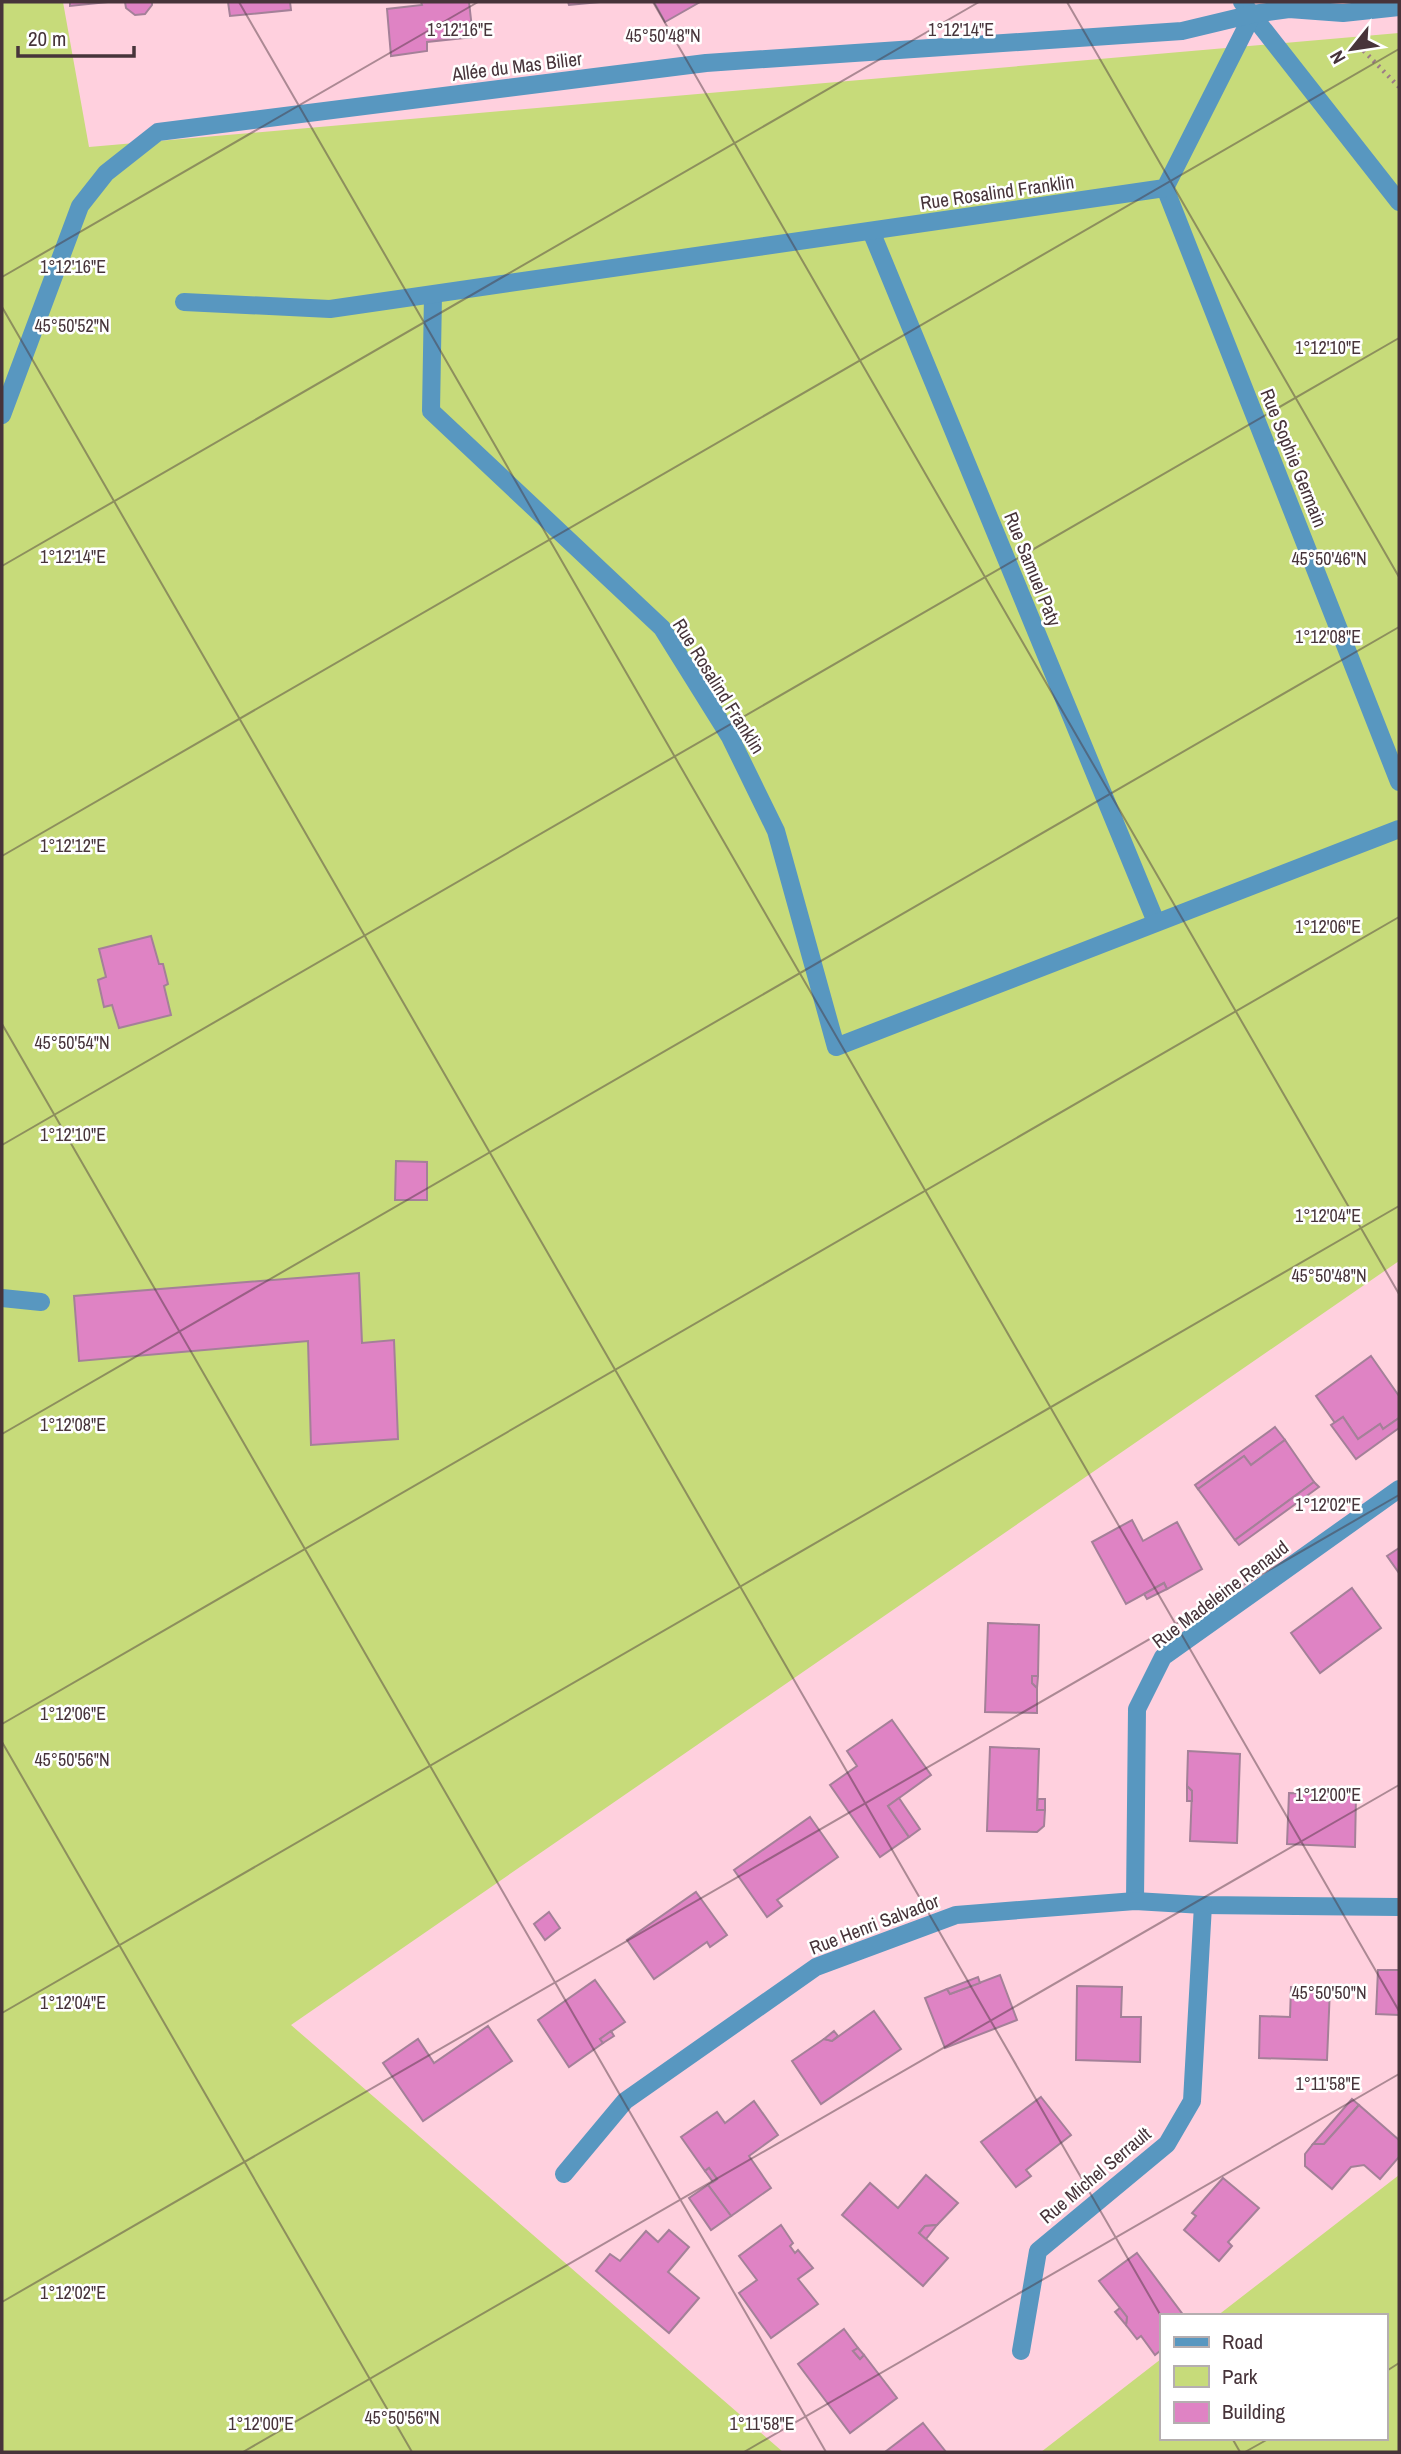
<svg xmlns="http://www.w3.org/2000/svg" width="1401" height="2454" font-family="'Archivo Narrow',sans-serif">
<style>
.green{fill:#c7db7a}
.building{fill:#df83c4;stroke:#a48098;stroke-width:2}
.lines{fill:none;stroke-linecap:round;stroke-linejoin:round}
.path{stroke:#9c7c86;stroke-width:4.5;stroke-dasharray:2 5;stroke-linecap:butt}
.minor{stroke:#5897c0;stroke-width:18}
.ticks{fill:none;stroke:#47343a;stroke-width:2;stroke-opacity:0.45}
.labels{text-anchor:middle;dominant-baseline:central;stroke-width:5;stroke-linejoin:round;paint-order:stroke}
.street-label{font-size:19px;fill:#47343a;stroke:#fff}
.ticks-label{font-size:18px;text-anchor:middle;fill:#47343a;stroke:#fff;stroke-width:5;stroke-linejoin:round;paint-order:stroke}
</style>
<rect width="100%" height="100%" fill="#ffd0de"/>
<g class="green">
<polygon points="2,2 63,2 89,147 1399,33 1399,1261 291,2025 783,2452 2,2452"/>
<polygon points="1399,2175 1399,2452 1041,2452 1161,2359 1161,2438 1385,2438 1385,2316 1217,2316"/>
</g>
<g class="building">
<polygon points="70,2 108,2 70,6"/>
<polygon points="125,2 152,2 152,5 145,14 135,15 126,8"/>
<polygon points="228,2 290,2 291,10 230,16"/>
<polygon points="421,2 469,2 473,37 427,42 427,51 391,56 387,9 422,5"/>
<polygon points="568,2 600,2 569,5"/>
<polygon points="654,2 700,2 665,22"/>
<polygon points="151,936 159,964 163,964 168,984 164,986 171,1015 119,1028 112,1005 104,1007 98,980 106,977 99,949"/>
<polygon points="396,1161 427,1162 427,1200 395,1200"/>
<polygon points="359,1273 362,1343 394,1340 398,1439 311,1445 308,1341 79,1361 74,1296"/>
<polygon points="1371,1356 1399,1396 1399,1418 1383,1429 1380,1424 1358,1439 1343,1417 1335,1423 1316,1396"/>
<polygon points="1343,1417 1358,1439 1380,1424 1383,1429 1399,1418 1399,1428 1356,1459 1331,1425"/>
<polygon points="1275,1427 1285,1440 1251,1465 1244,1456 1198,1489 1195,1485"/>
<polygon points="1285,1440 1314,1482 1235,1540 1198,1489 1244,1456 1251,1465"/>
<polygon points="1314,1482 1319,1487 1239,1545 1235,1540"/>
<polygon points="1132,1520 1143,1541 1177,1522 1202,1569 1167,1589 1164,1583 1126,1604 1092,1542"/>
<polygon points="1399,1548 1399,1573 1387,1556"/>
<polygon points="1164,1583 1167,1589 1147,1599 1144,1594"/>
<polygon points="1352,1588 1381,1628 1320,1673 1291,1633"/>
<polygon points="988,1623 1039,1625 1038,1676 1032,1676 1032,1683 1037,1688 1037,1713 985,1712"/>
<polygon points="1032,1676 1038,1676 1037,1688 1032,1683"/>
<polygon points="892,1720 931,1775 888,1806 909,1837 880,1857 830,1785 857,1766 847,1751"/>
<polygon points="990,1747 1039,1749 1037,1810 1045,1810 1044,1826 1037,1832 987,1831"/>
<polygon points="1188,1751 1240,1754 1237,1843 1190,1841 1192,1791 1187,1786"/>
<polygon points="1187,1786 1192,1791 1192,1801 1187,1801"/>
<polygon points="1289,1793 1356,1795 1355,1847 1287,1844"/>
<polygon points="899,1798 920,1829 909,1837 888,1806"/>
<polygon points="1038,1799 1045,1799 1045,1810 1037,1810"/>
<polygon points="810,1817 838,1857 777,1900 782,1906 767,1917 734,1870"/>
<polygon points="696,1892 727,1935 710,1947 707,1942 654,1979 627,1940"/>
<polygon points="549,1912 560,1928 545,1940 534,1924"/>
<polygon points="1378,1970 1399,1970 1399,2015 1376,2014"/>
<polygon points="1000,1975 1017,2020 945,2048 925,1998 947,1989 950,1994"/>
<polygon points="978,1977 980,1983 950,1994 947,1989"/>
<polygon points="595,1980 625,2022 600,2039 603,2043 569,2067 538,2020"/>
<polygon points="1077,1986 1122,1987 1121,2017 1141,2017 1140,2062 1076,2060"/>
<polygon points="1291,1987 1330,1988 1327,2060 1259,2058 1260,2016 1290,2017"/>
<polygon points="874,2011 901,2049 821,2104 792,2061 824,2039 832,2041"/>
<polygon points="488,2026 512,2061 423,2121 383,2063 418,2039 434,2063"/>
<polygon points="611,2031 614,2036 603,2043 600,2039"/>
<polygon points="834,2031 838,2036 832,2041 824,2039"/>
<polygon points="1041,2097 1071,2135 1026,2170 1031,2176 1016,2187 981,2142"/>
<polygon points="1352,2099 1359,2105 1324,2144 1313,2144"/>
<polygon points="754,2101 778,2135 749,2156 771,2188 731,2216 708,2185 717,2179 709,2168 705,2171 681,2137 717,2112 725,2123"/>
<polygon points="1359,2105 1399,2140 1399,2157 1380,2179 1364,2165 1351,2167 1332,2189 1305,2166 1305,2154 1313,2144 1324,2144"/>
<polygon points="709,2168 717,2179 713,2182 705,2171"/>
<polygon points="926,2175 958,2203 937,2225 925,2226 919,2233 948,2258 923,2286 842,2215 870,2183 898,2208"/>
<polygon points="1223,2178 1259,2208 1228,2242 1232,2246 1219,2261 1184,2230 1196,2216 1192,2213"/>
<polygon points="708,2185 731,2216 711,2230 689,2198"/>
<polygon points="781,2225 793,2243 790,2246 795,2253 798,2250 813,2268 798,2279 818,2304 771,2338 739,2293 757,2280 739,2256"/>
<polygon points="937,2225 926,2239 919,2233 925,2226"/>
<polygon points="669,2230 689,2247 668,2272 699,2298 669,2333 596,2271 610,2254 620,2261 646,2231 658,2242"/>
<polygon points="1137,2253 1184,2316 1161,2316 1161,2350 1155,2355 1141,2336 1137,2339 1126,2325 1127,2317 1099,2281"/>
<polygon points="1120,2308 1127,2317 1126,2325 1115,2312"/>
<polygon points="844,2329 858,2348 853,2351 860,2359 864,2355 897,2398 850,2433 798,2364"/>
<polygon points="858,2348 864,2355 860,2359 853,2351"/>
<polygon points="923,2423 946,2452 885,2452"/>
</g>
<g class="lines">
<polyline class="path" points="1356,39 1361,48 1399,87"/>
<g class="minor">
<polyline points="1242,2 1399,202"/>
<polyline points="1165,188 1399,782"/>
<polyline points="871,231 1156,922"/>
<polyline points="433,295 431,411 662,628 730,737 776,831 836,1047 1399,829"/>
<polyline points="184,302 330,309 1165,188 1253,14"/>
<polyline points="2,415 80,206 106,173 158,132 706,63 1182,31 1253,14 1289,9 1343,13 1399,7"/>
<polyline points="2,1298 41,1302"/>
<polyline points="1135,1901 1137,1709 1163,1657 1399,1489"/>
<polyline points="564,2174 625,2101 816,1967 956,1915 1135,1901 1203,1905 1399,1907"/>
<polyline points="1021,2351 1038,2251 1167,2144 1192,2101 1203,1905"/>
</g>
</g>
<path class="ticks" d="M239,2l1160,2009M653,2l746,1292M1067,2l332,575M2,277l476,-275M2,307l1159,2009M2,566l977,-564M2,856l1397,-807M2,1024l824,1428M2,1145l1397,-807M2,1434l1397,-807M2,1724l1397,-807M2,1742l410,710M2,2013l1397,-807M2,2302l1397,-807M1385,2372l14,-9M1232,2438l8,14M243,2452l1156,-667M744,2452l655,-378M1245,2452l25,-14"/>
<g class="labels">
<g class="street-label">
<text transform="translate(517 66) rotate(-7)">Allée du Mas Bilier</text>
<text transform="translate(997 192) rotate(-8)">Rue Rosalind Franklin</text>
<text transform="translate(1294 458) rotate(68)">Rue Sophie Germain</text>
<text transform="translate(1033 569) rotate(68)">Rue Samuel Paty</text>
<text transform="translate(719 686) rotate(58)">Rue Rosalind Franklin</text>
<text transform="translate(1220 1594) rotate(-37)">Rue Madeleine Renaud</text>
<text transform="translate(874 1924) rotate(-21)">Rue Henri Salvador</text>
<text transform="translate(1095 2175) rotate(-40)">Rue Michel Serrault</text>
</g>
</g>
<g class="ticks-label">
<text x="460" y="36">1°12'16"E</text>
<text x="961" y="36">1°12'14"E</text>
<text x="663" y="42">45°50'48"N</text>
<text x="73" y="273">1°12'16"E</text>
<text x="72" y="332">45°50'52"N</text>
<text x="1328" y="354">1°12'10"E</text>
<text x="73" y="563">1°12'14"E</text>
<text x="1329" y="565">45°50'46"N</text>
<text x="1328" y="643">1°12'08"E</text>
<text x="73" y="852">1°12'12"E</text>
<text x="1328" y="933">1°12'06"E</text>
<text x="72" y="1049">45°50'54"N</text>
<text x="73" y="1141">1°12'10"E</text>
<text x="1328" y="1222">1°12'04"E</text>
<text x="1329" y="1282">45°50'48"N</text>
<text x="73" y="1431">1°12'08"E</text>
<text x="1328" y="1511">1°12'02"E</text>
<text x="73" y="1720">1°12'06"E</text>
<text x="72" y="1766">45°50'56"N</text>
<text x="1328" y="1801">1°12'00"E</text>
<text x="1329" y="1999">45°50'50"N</text>
<text x="73" y="2009">1°12'04"E</text>
<text x="1328" y="2090">1°11'58"E</text>
<text x="73" y="2299">1°12'02"E</text>
<text x="402" y="2424">45°50'56"N</text>
<text x="261" y="2430">1°12'00"E</text>
<text x="762" y="2430">1°11'58"E</text>
</g>
<rect width="1401" height="2454" fill="none" stroke="#47343a" stroke-width="7"/>
<rect x="1160" y="2314" width="228" height="126" fill="#ffffff" stroke="#b5aeb0" stroke-width="2"/>
<rect x="1174" y="2337" width="35" height="10" fill="#5897c0" stroke="#b5aeb0" stroke-width="2"/>
<text x="1222" y="2349" font-size="21" fill="#47343a">Road</text>
<rect x="1174" y="2366" width="35" height="21" fill="#c7db7a" stroke="#b5aeb0" stroke-width="2"/>
<text x="1222" y="2384" font-size="21" fill="#47343a">Park</text>
<rect x="1174" y="2402" width="35" height="21" fill="#df83c4" stroke="#b5aeb0" stroke-width="2"/>
<text x="1222" y="2419" font-size="21" fill="#47343a">Building</text>
<g transform="translate(1352 49) rotate(240)" stroke="#ffffff" stroke-width="5" paint-order="stroke">
<path d="M0-5L12 26L0 18L-12 26Z" fill="#47343a"/>
<text y="-10" font-size="19" font-weight="bold" text-anchor="middle" fill="#47343a">N</text>
</g>
<path d="M18 46v10h116v-10" fill="none" stroke="#47343a" stroke-width="3.5"/>
<text x="28" y="46" font-size="21" fill="#47343a" stroke="#ffffff" stroke-width="5" paint-order="stroke">20 m</text>
</svg>
